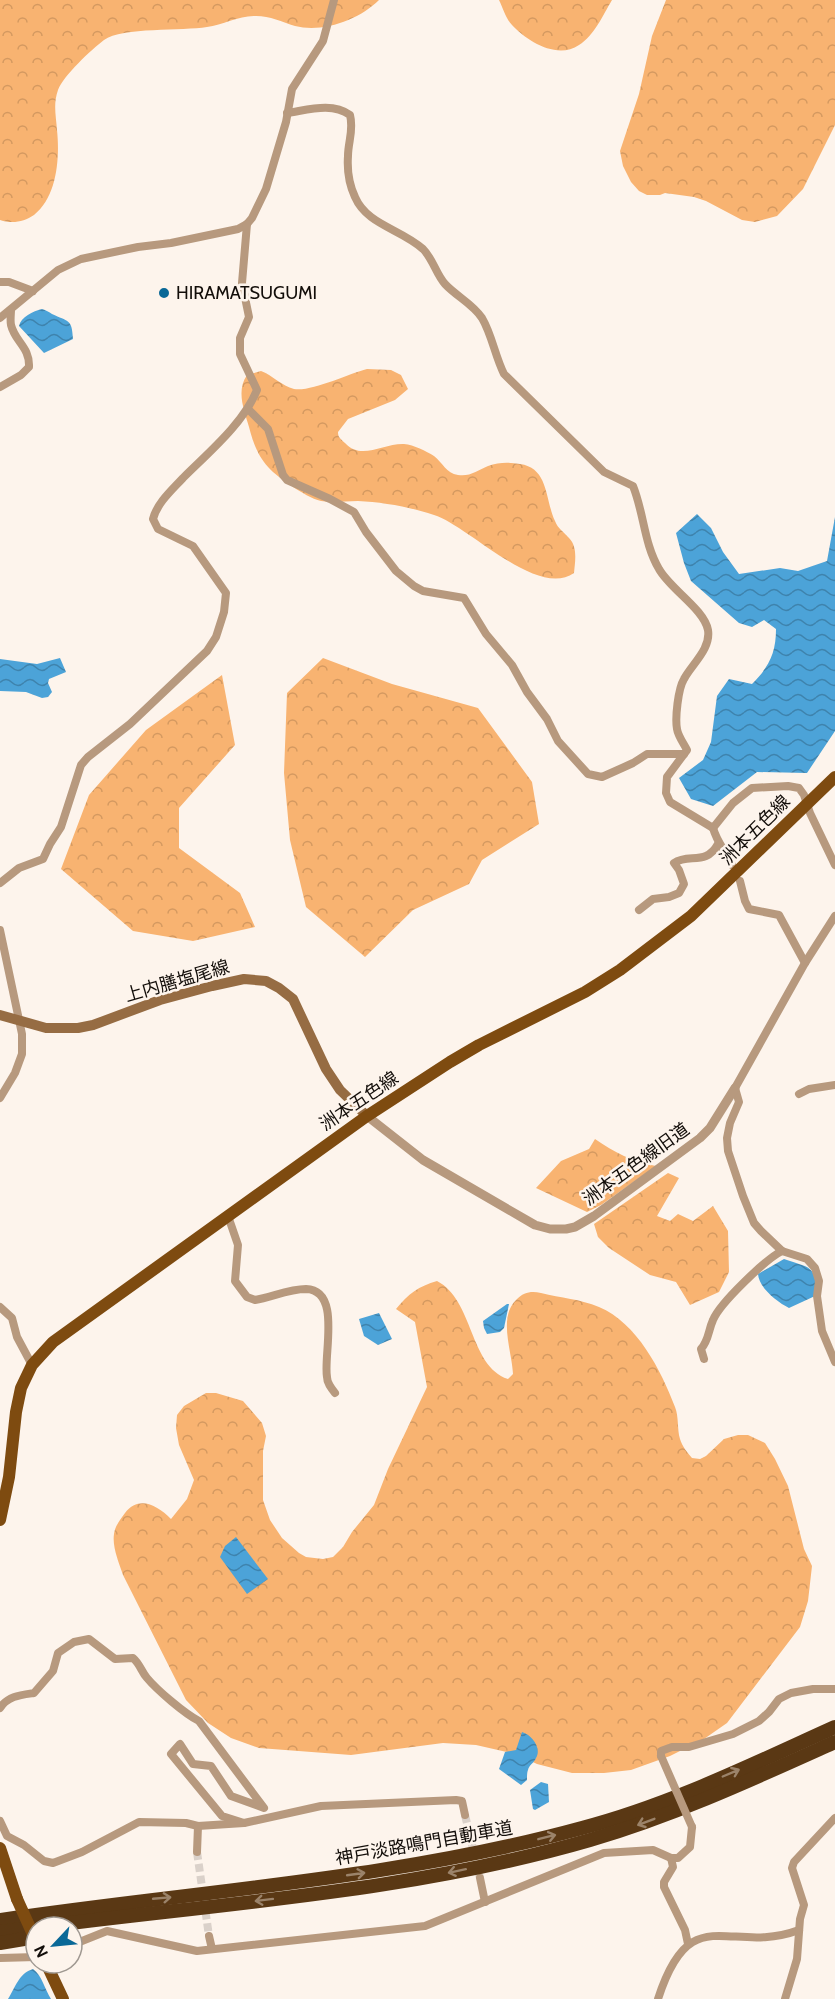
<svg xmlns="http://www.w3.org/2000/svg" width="835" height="1999" font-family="Cabin,'Noto Sans JP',sans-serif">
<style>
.forest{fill:url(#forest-crowns)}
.water{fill:url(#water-waves)}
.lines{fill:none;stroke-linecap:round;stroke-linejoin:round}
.minor-tunnel{stroke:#dad1ca;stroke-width:8;stroke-dasharray:8 4;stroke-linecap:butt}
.minor{stroke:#b7997e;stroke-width:8}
.tertiary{stroke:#b7997e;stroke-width:9}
.secondary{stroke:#966c43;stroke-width:10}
.primary{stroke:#7e4b10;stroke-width:12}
.motorway{stroke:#5a3814;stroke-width:14}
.minor-bridge{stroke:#b7997e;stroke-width:8}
.primary-bridge{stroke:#7e4b10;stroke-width:12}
.oneway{stroke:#9b836a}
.poi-dot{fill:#096897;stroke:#fdf4ec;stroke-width:2}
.labels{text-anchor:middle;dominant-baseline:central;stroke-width:5;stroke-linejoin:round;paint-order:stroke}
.poi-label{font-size:18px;fill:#120d09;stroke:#fdf4ec;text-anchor:start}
.street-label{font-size:18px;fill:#120d09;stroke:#fdf4ec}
</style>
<defs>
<pattern id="forest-crowns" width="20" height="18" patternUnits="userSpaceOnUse" patternTransform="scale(1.5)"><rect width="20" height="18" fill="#f8b371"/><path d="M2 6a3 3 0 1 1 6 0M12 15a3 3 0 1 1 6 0" fill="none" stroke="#d49960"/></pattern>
<pattern id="water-waves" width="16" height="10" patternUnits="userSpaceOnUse" patternTransform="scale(1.5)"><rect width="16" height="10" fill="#4ca3d8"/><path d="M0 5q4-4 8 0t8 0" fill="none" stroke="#3e83ad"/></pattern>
</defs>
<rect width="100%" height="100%" fill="#fdf4ec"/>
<g class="forest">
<path d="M0,0h379c-20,20 -56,33 -84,26 -13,-4 -25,-10 -39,-10 -16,-1 -33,9 -49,11 -24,4 -85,0 -103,13 -12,9 -41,36 -46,50 -5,14 -2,26 -1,40 3,28 0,67 -23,85 -10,7 -22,9 -34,5z"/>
<path d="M499,0h113c-9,15 -18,36 -33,45 -22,15 -52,-4 -67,-20 -6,-6 -9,-17 -13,-25z"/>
<polygon points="666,0 835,0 835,125 803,189 777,216 755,222 742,220 706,201 694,197 665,193 660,195 647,195 639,191 631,182 623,166 620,151 639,94 652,36"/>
<path d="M367,369l24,1 10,5 7,14 -13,11 -47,19 -10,13c0,6 3,7 7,11 16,18 39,0 59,1 10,1 22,7 30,12 9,7 12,17 24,19 12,2 20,-5 30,-9 11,-4 21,-4 32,-2 29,4 25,36 35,57 3,8 9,11 14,17 9,9 6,24 5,35 -37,26 -105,-47 -140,-58 -24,-8 -52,-13 -76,-14 -13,0 -24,2 -37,0 -9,-2 -20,-9 -28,-14 -27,-18 -36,-29 -44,-60 -5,-17 -13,-36 -2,-52l14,-4c11,4 21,15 33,18 17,3 54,-15 73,-20z"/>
<polygon points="323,658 392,684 478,708 532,782 539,824 482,860 469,884 413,910 365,957 306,907 290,840 284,773 287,693"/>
<polygon points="222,675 235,745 179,808 179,848 240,893 255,927 193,941 133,931 61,869 89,795 146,730"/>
<path d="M595,1139c19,13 38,23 61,27l-55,39 -14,7 -51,-24 25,-27 28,-12z"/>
<polygon points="668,1173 679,1178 657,1216 670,1221 678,1214 693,1221 713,1206 728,1231 729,1272 719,1292 690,1305 676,1282 650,1275 609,1248 598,1237 594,1224"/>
<path d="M437,1281c37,19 32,85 71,98l5,-5c-1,-23 -15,-56 3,-74 8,-8 15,-9 25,-7 20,5 39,6 58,14 38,16 62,63 76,100 4,10 2,22 5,32 2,7 7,13 12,19l8,1 6,-3 18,-17 14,-4h10l17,8 10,16 13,27 16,63 8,17 -4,35 -8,26 -73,96 -23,16 -34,17 -39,14 -27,3h-32l-35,-9 -21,-10 -40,-9 -33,-2 -92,12 -92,-7 -28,-10 -23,-15 -22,-23 -63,-125c-4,-12 -11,-28 -9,-41 1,-8 6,-14 11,-21 14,-18 32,-8 46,6l16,-20 7,-19 -15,-35 -3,-17 1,-13 7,-9 22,-13h10l27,8 19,22 4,13 -3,15v49l7,20 12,18 17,15 7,4 17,2 10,-2 10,-10 9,-15 22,-27 14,-36 39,-82 -12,-65 -19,-13c12,-15 23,-23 41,-28z"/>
</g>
<g class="water">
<path d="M42,309c4,1 7,3 10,5 16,8 20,4 21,25l-29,14 -25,-27c2,-9 14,-15 23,-17z"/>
<path d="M697,514l14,14 12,24 16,22 41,-6 18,3 29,-10 8,-44v214l-28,42 -50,-1 -44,34 -22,-7 -12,-21 24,-18 8,-18 6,-46 12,-17 23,5c17,-17 24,-31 24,-55l-12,-9 -12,7 -13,-4 -48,-42 -7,-18 -8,-30z"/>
<polygon points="60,658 66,672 49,679 48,683 52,692 48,697 42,698 26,692 0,691 0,659 37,664"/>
<path d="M784,1259c24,9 34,5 31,37l-26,12c-12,-6 -30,-20 -31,-34z"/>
<polygon points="507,1304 509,1304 504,1328 500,1332 487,1334 484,1328 483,1321"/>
<polygon points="379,1313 392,1339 378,1345 364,1336 359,1319"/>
<polygon points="236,1537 268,1579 247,1594 220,1557 225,1546"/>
<path d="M522,1732c10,3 20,16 14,26 -2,5 -7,7 -8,12 -1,2 -1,7 -1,10l-6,5 -22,-16 6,-17 11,-2z"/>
<polygon points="541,1782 548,1784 549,1802 535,1810 533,1809 530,1790"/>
<path d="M33,1969c9,6 12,21 18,30h-43c7,-11 11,-26 25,-30z"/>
</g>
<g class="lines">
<g class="minor-tunnel">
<polyline points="465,1815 480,1878"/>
<polyline points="197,1852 209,1936"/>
</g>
<g class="minor">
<path d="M287,113c21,-3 45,-11 63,2 4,15 -2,27 -2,41 -1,14 1,28 7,41 12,28 46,32 68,52 10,10 13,25 22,35 11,12 28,20 37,34 10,17 13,38 22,56l100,98 29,14c11,27 11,58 26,83 11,20 45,40 49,61 3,19 -16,34 -24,49 -6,10 -9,39 -7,50 1,7 7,15 10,21l-20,27 -1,16 4,9 43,26 20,-25 19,-15 36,-2 11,2 5,7 6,18 25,52"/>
<polyline points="0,282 9,282 33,291"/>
<polyline points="0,318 58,270 81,259 138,247 171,243 238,229 247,224 252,218 266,189 286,122 292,89 323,41 334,0"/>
<path d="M0,387l21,-12 8,-8c1,-20 -14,-25 -18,-42 -1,-5 0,-11 0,-15"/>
<polyline points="248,409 268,429 283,475 287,480 330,499 354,512 366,532 396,571 414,586 423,591 464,598 486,634 512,665 527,692 547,719 558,741 588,774 602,777 633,763 647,754 684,754"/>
<path d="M713,828c5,17 12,21 19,37"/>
<polyline points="740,881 745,901 749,909 779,915 805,963"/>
<path d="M0,883l19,-15 24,-9 7,-15 11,-17 20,-62 7,-8 42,-33 77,-73 9,-14 8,-25 2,-19 -33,-47 -35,-17 -5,-10c4,-16 19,-29 30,-41 26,-26 60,-54 74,-88l-17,-36v-16l9,-21 -7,-34 5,-59"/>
<path d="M639,910l14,-11 16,-2 10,-4 5,-9 -5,-14 -5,-7c15,-10 32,3 44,-19"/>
<polyline points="835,916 805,963 735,1088 739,1102 730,1123 727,1138 728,1151 743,1196 754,1223 761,1231 782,1251 807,1259 815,1268 819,1281 817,1296 822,1331 835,1362"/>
<polyline points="0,930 22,1034 22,1054 15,1073 0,1098"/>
<polyline points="799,1094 809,1089 835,1085"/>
<path d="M228,1216l10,29 -3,36 12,16 8,3c17,-3 34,-11 51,-11 36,1 17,66 21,88 0,6 4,11 8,16"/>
<polyline points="0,1307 12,1318 17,1337 32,1365"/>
<path d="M704,1359l-3,-10c8,-9 7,-18 12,-29 7,-17 53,-61 69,-69"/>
<path d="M0,1708c8,-12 20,-13 34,-15l19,-22 5,-18 16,-11 15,-3 26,20 18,-1c7,6 8,13 14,20 10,12 38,36 52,43l65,87 -33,-12 -20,-30 -18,-2 -13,-20 -9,10 51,62 22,7"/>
<polyline points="661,1756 661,1751 672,1747 689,1747 733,1734 759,1721 769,1712 779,1699 791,1693 813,1689 835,1689"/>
<polyline points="0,1821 7,1836 24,1845 44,1861 53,1863 82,1852 139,1822 186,1823 198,1826 244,1823 321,1806 456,1800 462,1801 465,1815"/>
<polyline points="197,1852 198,1826"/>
<polyline points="671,1858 673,1867 664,1882 664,1887 685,1930 688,1944"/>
<polyline points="480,1878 485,1902"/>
<polyline points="209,1936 212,1949"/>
<polyline points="72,1945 107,1931 197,1951 425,1926 604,1853 653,1850 671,1858 678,1858 690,1847 692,1827"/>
<polyline points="0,1958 36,1957"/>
<path d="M658,1999c33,-102 71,-43 141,-69"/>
<polyline points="785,1999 797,1959 800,1919 804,1905 792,1868 794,1862 835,1818"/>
</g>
<polyline class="tertiary" points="367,1116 423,1160 535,1225 550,1229 566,1229 575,1227 594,1216 700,1138 710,1128 735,1088"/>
<polyline class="secondary" points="0,1015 46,1028 78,1028 93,1025 160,1000 212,986 244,979 266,981 279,988 293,999 326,1069 340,1090 367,1116"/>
<g class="primary">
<polyline points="0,1520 9,1477 16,1412 21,1388 32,1365 53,1342 367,1116 450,1062 479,1045 585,992 620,970 691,916 835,777"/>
<polyline points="0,1848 17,1899"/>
<polyline points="46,1963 63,1999"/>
</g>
<g class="motorway">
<path d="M0,1920c195,-29 392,-40 582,-92 88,-23 171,-64 253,-101"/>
<path d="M39,1927c184,-24 372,-35 551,-87 85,-25 165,-62 245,-98"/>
<polyline points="0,1932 36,1927"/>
<polyline points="0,1943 36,1937"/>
</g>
<polyline class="minor-bridge" points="661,1756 692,1827"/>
<polyline class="primary-bridge" points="17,1899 36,1941"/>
</g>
<defs><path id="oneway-shaft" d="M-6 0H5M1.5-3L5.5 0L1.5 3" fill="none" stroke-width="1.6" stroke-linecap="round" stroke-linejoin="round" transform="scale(1.5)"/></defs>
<g class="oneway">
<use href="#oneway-shaft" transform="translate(731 1773) rotate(-23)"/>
<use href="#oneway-shaft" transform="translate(646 1822) rotate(159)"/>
<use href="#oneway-shaft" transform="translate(547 1837) rotate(-14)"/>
<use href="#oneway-shaft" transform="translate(457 1871) rotate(168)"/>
<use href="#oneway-shaft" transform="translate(356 1874) rotate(-8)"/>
<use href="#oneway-shaft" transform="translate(162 1898) rotate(-5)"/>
<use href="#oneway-shaft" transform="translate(264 1900) rotate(173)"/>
</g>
<circle class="poi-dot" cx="164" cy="293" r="6"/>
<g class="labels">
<g class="poi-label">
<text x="176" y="293">HIRAMATSUGUMI</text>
</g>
<g class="street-label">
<text transform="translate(755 830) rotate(-45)">洲本五色線</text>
<text transform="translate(177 981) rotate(-16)">上内膳塩尾線</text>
<text transform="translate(359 1101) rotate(-34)">洲本五色線</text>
<text transform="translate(636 1164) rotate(-36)">洲本五色線旧道</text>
<text transform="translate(424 1843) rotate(-10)">神戸淡路鳴門自動車道</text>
</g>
</g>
<g transform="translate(54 1945) rotate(244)"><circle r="28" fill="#fdf4ec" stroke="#9f9891" stroke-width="1.5"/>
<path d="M0-4.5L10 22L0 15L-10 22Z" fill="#096897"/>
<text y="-9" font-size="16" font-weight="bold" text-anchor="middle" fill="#120d09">N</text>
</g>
</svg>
